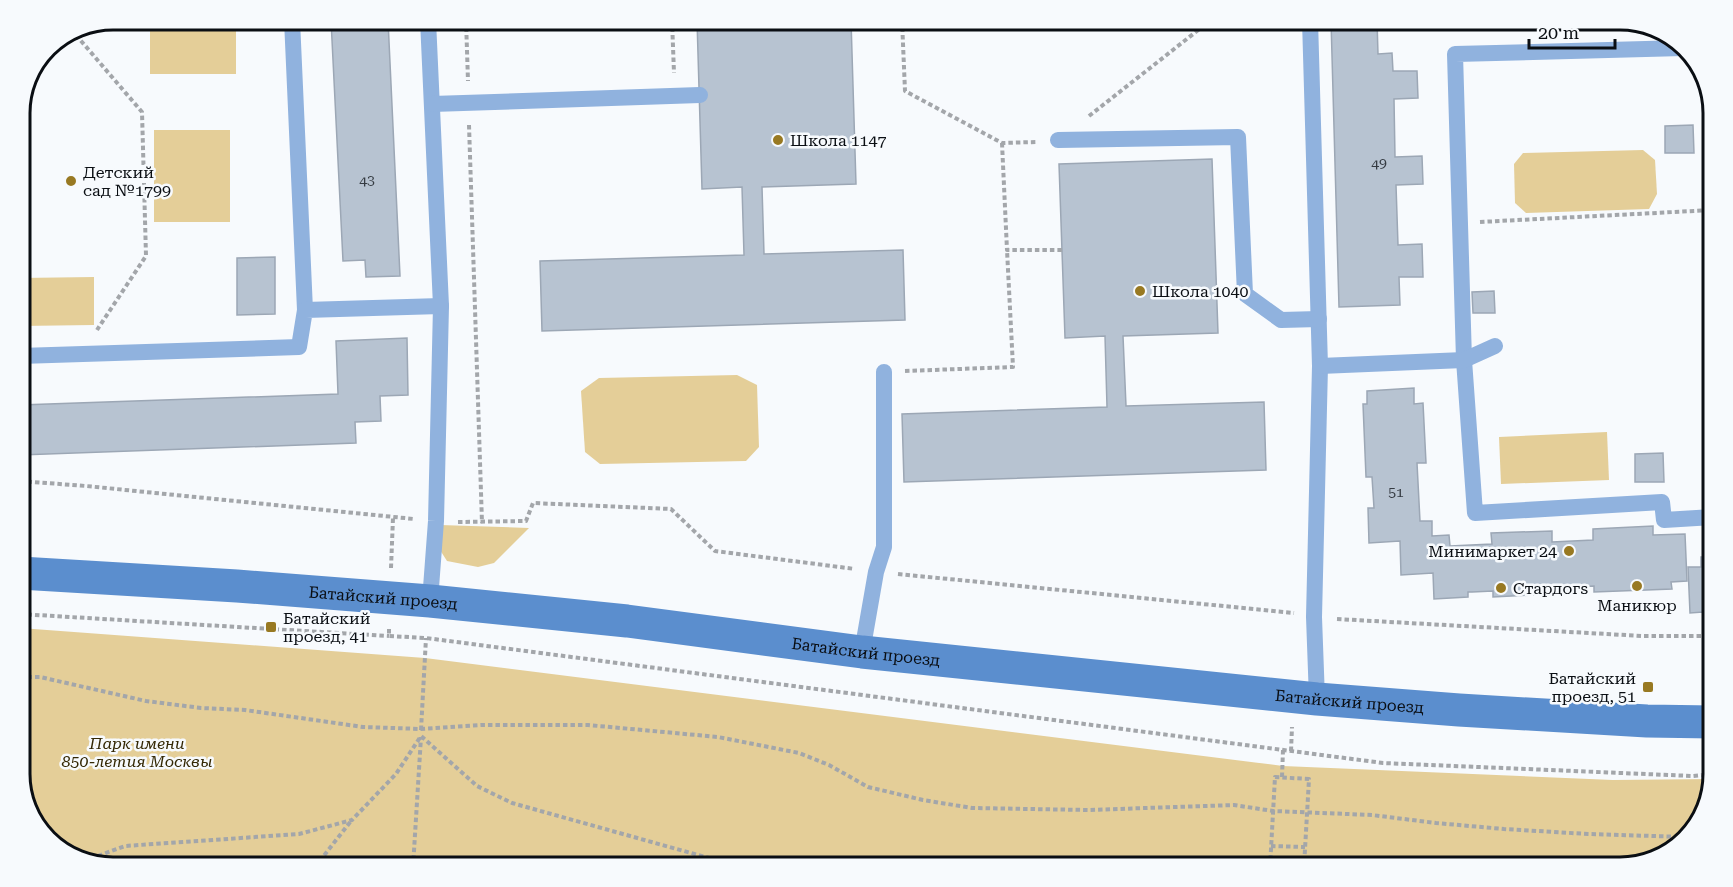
<svg xmlns="http://www.w3.org/2000/svg" width="1733" height="887" font-family="'Roboto Serif',serif">
<style>
.green{fill:#e4ce98}
.building{fill:#b7c3d1;stroke:#9ca7b5;stroke-width:1.5}
.lines{fill:none;stroke-linecap:round;stroke-linejoin:round}
.path{stroke:#a3a6aa;stroke-width:4;stroke-dasharray:4.5 3;stroke-linecap:butt}
.service{stroke:#90b2de;stroke-width:16}
.secondary{stroke:#5b8ece;stroke-width:33}
.poi-dot{fill:#987922;stroke:#f7fafd;stroke-width:2}
.labels{text-anchor:middle;dominant-baseline:central;stroke-width:5;stroke-linejoin:round;paint-order:stroke}
.number-label{font-size:14px;fill:#353b42}
.poi-label{font-size:16px;fill:#0a0e13;stroke:#f7fafd;text-anchor:start}
.street-label{font-size:16px;fill:#0a0e13;stroke:#f7fafd}
.park-label{font-size:16px;font-style:italic;fill:#342804;stroke:#f7fafd}
.rim{fill:none;stroke:#0a0e13;stroke-width:3}
</style>
<rect width="100%" height="100%" fill="#f7fafd"/>
<g class="green">
<rect x="150" y="20" width="86" height="54"/>
<rect x="154" y="130" width="76" height="92"/>
<polygon points="1643,150 1655,160 1657,194 1649,209 1526,213 1515,203 1514,164 1523,153"/>
<polygon points="94,277 94,325 20,326 20,278"/>
<polygon points="737,375 757,385 759,447 746,461 600,464 585,452 581,391 599,378"/>
<polygon points="1607,432 1609,480 1501,484 1499,437"/>
<polygon points="440,525 529,528 494,563 478,567 447,561 440,550"/>
<polygon points="20,628 425,658 1283,766 1613,780 1712,779 1704,816 1672,852 1621,867 113,867 71,858 35,826 20,781"/>
</g>
<g class="building">
<polygon points="331,20 388,20 400,276 366,277 365,260 343,261"/>
<polygon points="697,20 851,20 856,184 762,187 764,254 903,250 905,320 542,331 540,261 744,255 742,187 702,189"/>
<polygon points="1331,20 1377,20 1378,54 1392,53 1393,71 1417,71 1418,98 1394,99 1395,157 1422,156 1423,184 1396,185 1398,245 1422,244 1423,277 1399,277 1400,305 1339,307"/>
<polygon points="1693,125 1694,153 1665,153 1665,126"/>
<polygon points="1212,159 1218,333 1123,336 1126,406 1264,402 1266,470 904,482 902,414 1107,407 1105,336 1065,338 1059,164"/>
<polygon points="275,257 275,314 237,315 237,258"/>
<polygon points="1494,291 1495,313 1473,313 1472,292"/>
<polygon points="407,338 408,395 380,396 381,421 355,422 356,443 20,455 20,405 338,394 336,341"/>
<polygon points="1414,388 1414,404 1423,403 1426,463 1417,463 1420,521 1432,521 1432,536 1449,535 1450,546 1492,544 1491,533 1552,531 1552,542 1593,540 1593,529 1653,526 1653,535 1685,534 1687,581 1671,582 1672,589 1594,592 1594,586 1570,587 1570,593 1493,597 1493,591 1472,592 1468,592 1468,597 1434,599 1433,573 1401,575 1400,541 1369,543 1368,508 1374,508 1372,477 1366,477 1363,404 1367,404 1367,391"/>
<polygon points="1663,453 1664,482 1635,482 1635,454"/>
<polygon points="1701,557 1713,557 1713,617 1704,618 1703,612 1690,613 1688,567 1701,567"/>
</g>
<g class="lines">
<g class="path">
<polyline points="466,20 468,81"/>
<polyline points="672,20 674,73"/>
<polyline points="902,20 905,91 1002,143 1036,142"/>
<polyline points="76,35 142,112 146,256 97,330"/>
<polyline points="1709,94 1713,178"/>
<polyline points="1089,116 1211,20"/>
<polyline points="469,125 482,523"/>
<polyline points="1002,143 1007,250 1062,250"/>
<polyline points="1480,222 1713,210"/>
<polyline points="905,371 1013,367 1007,250"/>
<polyline points="20,481 86,486 414,519"/>
<polyline points="458,522 526,521 533,503 671,509 715,551 855,569"/>
<polyline points="391,568 393,518"/>
<polyline points="898,574 1294,613"/>
<polyline points="20,614 389,636"/>
<polyline points="1337,619 1643,636 1713,636"/>
<polyline points="389,629 389,636 426,638 1383,763 1693,776 1713,774"/>
<polyline points="20,677 40,677 146,701 201,708 245,710 363,727 421,729 482,725 588,725 718,737 799,753 829,765 868,787 923,800 972,808 1088,810 1234,805 1273,811 1372,815 1436,823 1504,829 1588,834 1685,837"/>
<polyline points="421,730 426,638"/>
<polyline points="1291,751 1292,727"/>
<polyline points="1282,777 1283,750"/>
<polyline points="1271,846 1305,847"/>
<polyline points="84,861 125,846 299,834 352,820 396,774 421,736 477,786 512,803 741,867"/>
<polyline points="315,867 351,821"/>
<polyline points="413,867 421,737"/>
<polyline points="1270,867 1275,777 1309,779 1304,867"/>
</g>
<g class="service">
<polyline points="292,20 305,310"/>
<polyline points="428,20 441,306 436,521 430,601"/>
<polyline points="1310,20 1320,366 1314,617 1317,699"/>
<polyline points="1683,48 1455,54 1464,360 1475,513 1662,502 1664,520 1713,517"/>
<polyline points="432,104 700,95"/>
<polyline points="1058,140 1238,137 1245,294 1281,320 1319,319"/>
<polyline points="20,356 299,347 305,310 441,306"/>
<polyline points="1320,366 1464,360 1495,346"/>
<polyline points="862,652 876,572 884,547 884,372"/>
</g>
<path class="secondary" id="s1" d="M20,573l217,13 193,15 197,20 235,31 455,47 142,11 188,11 66,1"/>
</g>
<g class="poi-dot">
<circle cx="778" cy="140" r="6"/>
<circle cx="71" cy="181" r="6"/>
<circle cx="1140" cy="291" r="6"/>
<circle cx="1569" cy="551" r="6"/>
<circle cx="1637" cy="586" r="6"/>
<circle cx="1501" cy="588" r="6"/>
<rect x="265" y="621" width="12" height="12" rx="3"/>
<rect x="1642" y="681" width="12" height="12" rx="3"/>
</g>
<g class="labels">
<g class="number-label">
<text x="1379" y="163">49</text>
<text x="367" y="180">43</text>
<text x="1396" y="492">51</text>
</g>
<g class="poi-label">
<text x="790" y="140">Школа 1147</text>
<text x="83" y="172">Детский<tspan x="83" dy="18">сад №1799</tspan></text>
<text x="1152" y="291">Школа 1040</text>
<text x="1557" y="551" text-anchor="end">Минимаркет 24</text>
<text x="1513" y="588">Стардогs</text>
<text x="1637" y="605" text-anchor="middle">Маникюр</text>
<text x="283" y="618">Батайский<tspan x="283" dy="18">проезд, 41</tspan></text>
<text x="1636" y="678" text-anchor="end">Батайский<tspan x="1636" dy="18">проезд, 51</tspan></text>
</g>
<g class="street-label">
<text stroke="none"><textPath href="#s1" startOffset="364">Батайский проезд</textPath></text>
<text stroke="none"><textPath href="#s1" startOffset="850">Батайский проезд</textPath></text>
<text stroke="none"><textPath href="#s1" startOffset="1336">Батайский проезд</textPath></text>
</g>
<g class="park-label">
<text x="137" y="743">Парк имени<tspan x="137" dy="18">850-летия Москвы</tspan></text>
</g>
</g>
<path d="M0 0H1733V887H0ZM113 30H1620A83 83 0 0 1 1703 113V774A83 83 0 0 1 1620 857H113A83 83 0 0 1 30 774V113A83 83 0 0 1 113 30Z" fill="#f7fafd" fill-rule="evenodd"/>
<path class="rim" d="M113 30H1620A83 83 0 0 1 1703 113V774A83 83 0 0 1 1620 857H113A83 83 0 0 1 30 774V113A83 83 0 0 1 113 30Z"/>
<path d="M1529 39v9h86v-9" fill="none" stroke="#0a0e13" stroke-width="3"/>
<text x="1538" y="39" font-size="18" fill="#0a0e13" stroke="#f7fafd" stroke-width="4.5" paint-order="stroke">20 m</text>
</svg>
